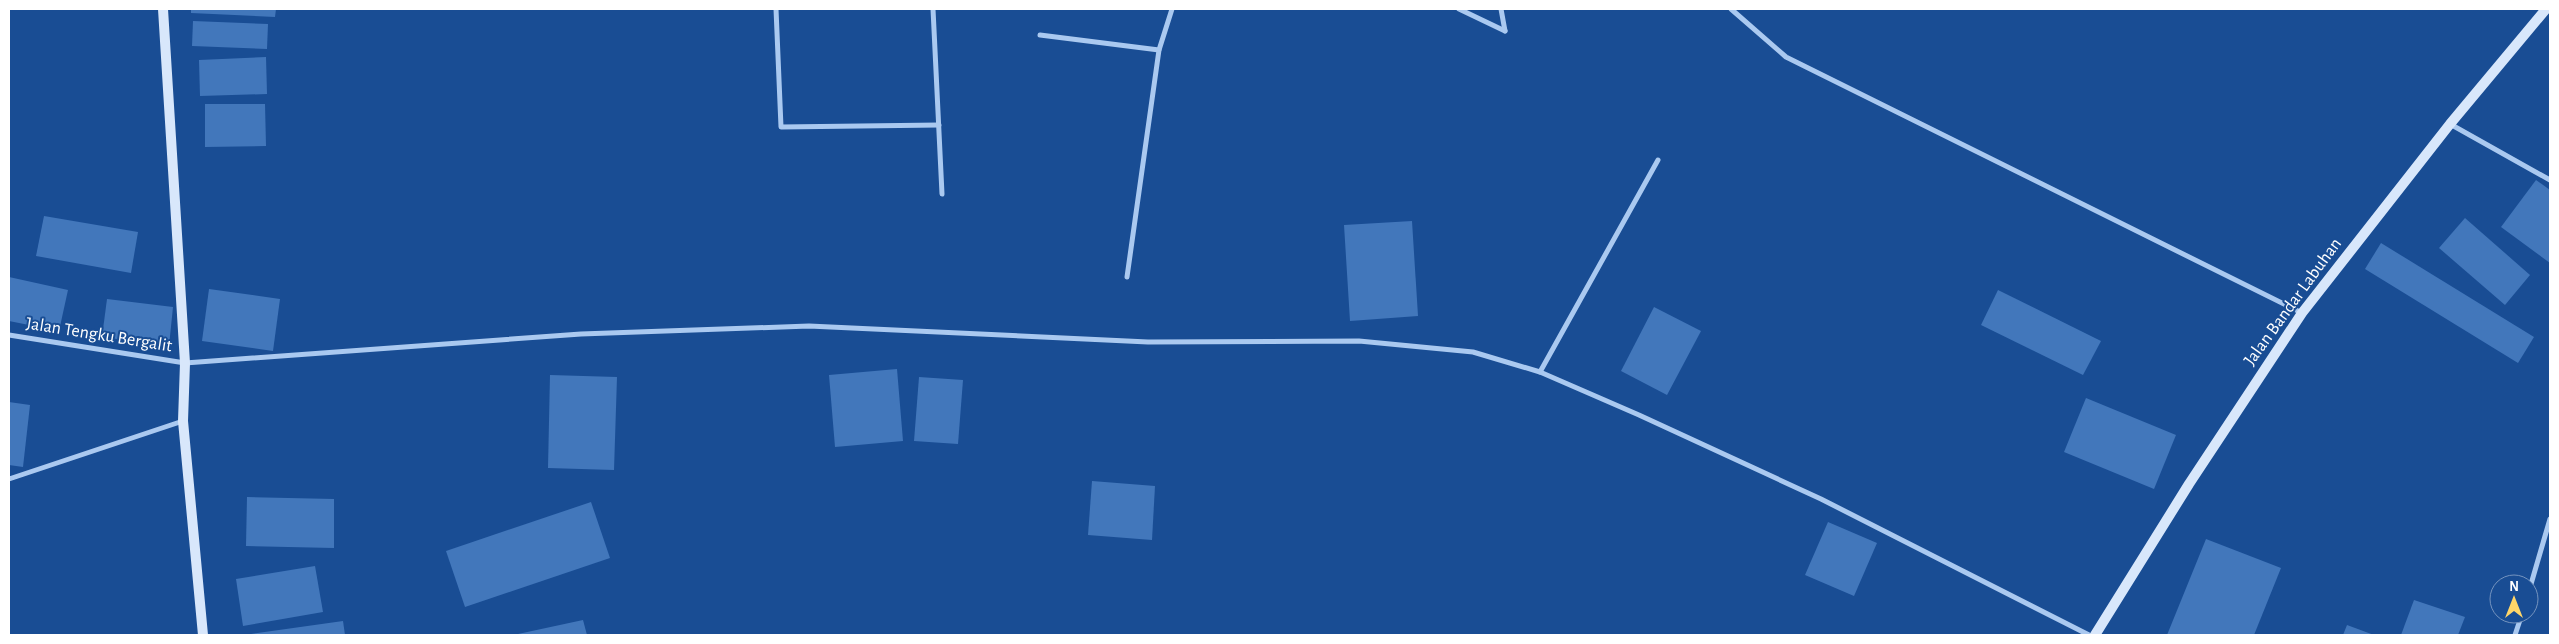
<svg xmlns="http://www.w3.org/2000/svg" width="2559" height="644" font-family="'Alegreya Sans',sans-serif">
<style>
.building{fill:#4277bb}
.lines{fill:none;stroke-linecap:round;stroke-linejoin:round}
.street{stroke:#aac9f0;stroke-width:5}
.secondary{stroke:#d8e7fb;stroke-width:10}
.labels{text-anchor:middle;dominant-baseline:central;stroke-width:4;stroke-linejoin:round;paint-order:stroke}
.street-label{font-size:18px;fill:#fff;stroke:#194d94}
</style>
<rect width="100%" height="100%" fill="#194d94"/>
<g class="building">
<polygon points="191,9 276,9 275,17 191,13"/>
<polygon points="193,21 268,24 267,49 192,46"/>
<polygon points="266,57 267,94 200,96 199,60"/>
<polygon points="205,104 265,104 266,146 205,147"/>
<polygon points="2536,180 2550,190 2550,263 2501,227"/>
<polygon points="44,216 138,232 131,273 36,256"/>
<polygon points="2465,218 2530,275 2505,305 2439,248"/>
<polygon points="1412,221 1418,316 1350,321 1344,225"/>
<polygon points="2381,243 2534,337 2518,363 2365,269"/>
<polygon points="9,277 68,290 59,331 9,321"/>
<polygon points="209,289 280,299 273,351 202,341"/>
<polygon points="1998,290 2101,341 2083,375 1981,325"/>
<polygon points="107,299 173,307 169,346 102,337"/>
<polygon points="1654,307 1701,331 1667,395 1621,371"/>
<polygon points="897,369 903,441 835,447 829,375"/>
<polygon points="550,375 617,377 614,470 548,468"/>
<polygon points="919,377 963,380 958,444 914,441"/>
<polygon points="2086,398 2176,435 2154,489 2064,452"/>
<polygon points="9,402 30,405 23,467 9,465"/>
<polygon points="1092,481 1155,486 1152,540 1088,535"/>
<polygon points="247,497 334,499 334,548 246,546"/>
<polygon points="591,502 610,558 465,607 446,551"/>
<polygon points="1828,522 1877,543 1854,596 1805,575"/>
<polygon points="2206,539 2281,568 2254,635 2167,635"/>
<polygon points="315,566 323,612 243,626 236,579"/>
<polygon points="2414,600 2465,617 2458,635 2401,635"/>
<polygon points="583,620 587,635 518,635 518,634"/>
<polygon points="343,621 345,635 251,635 251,634"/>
<polygon points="2347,625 2374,635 2343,635"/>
</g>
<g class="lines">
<g class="street">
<polyline points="776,9 781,127 939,125"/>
<polyline points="933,9 942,194"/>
<polyline points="1459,9 1505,31"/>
<polyline points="1501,9 1505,31"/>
<polyline points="1731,9 1786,57 2302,313"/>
<polyline points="1040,35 1159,50"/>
<polyline points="2450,124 2550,180"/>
<polyline points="1127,277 1159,50 1172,9"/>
<polyline points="9,335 185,363 581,334 809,326 1148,342 1359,341 1473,352 1540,372 1639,415 1821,499 2089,635"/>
<polyline points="1540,372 1658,160"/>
<polyline points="9,479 183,421"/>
<polyline points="2529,591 2550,519"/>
<polyline points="2515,635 2522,614"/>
</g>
<g class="secondary">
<polyline points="163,9 185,363 183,421 203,635"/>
<polyline points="2095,635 2189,484 2302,313 2450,124 2546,9"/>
</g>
</g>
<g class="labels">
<g class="street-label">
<text transform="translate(2293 302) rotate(-54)">Jalan Bandar Labuhan</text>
<text transform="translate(99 335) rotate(9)">Jalan Tengku Bergalit</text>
</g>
</g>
<rect width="2559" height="644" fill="none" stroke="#ffffff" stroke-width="20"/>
<g transform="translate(2514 599)"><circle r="24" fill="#194d94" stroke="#7594bf"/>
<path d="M0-4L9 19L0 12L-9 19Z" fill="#ffd669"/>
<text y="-8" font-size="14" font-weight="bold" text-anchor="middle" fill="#ffffff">N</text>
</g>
</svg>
